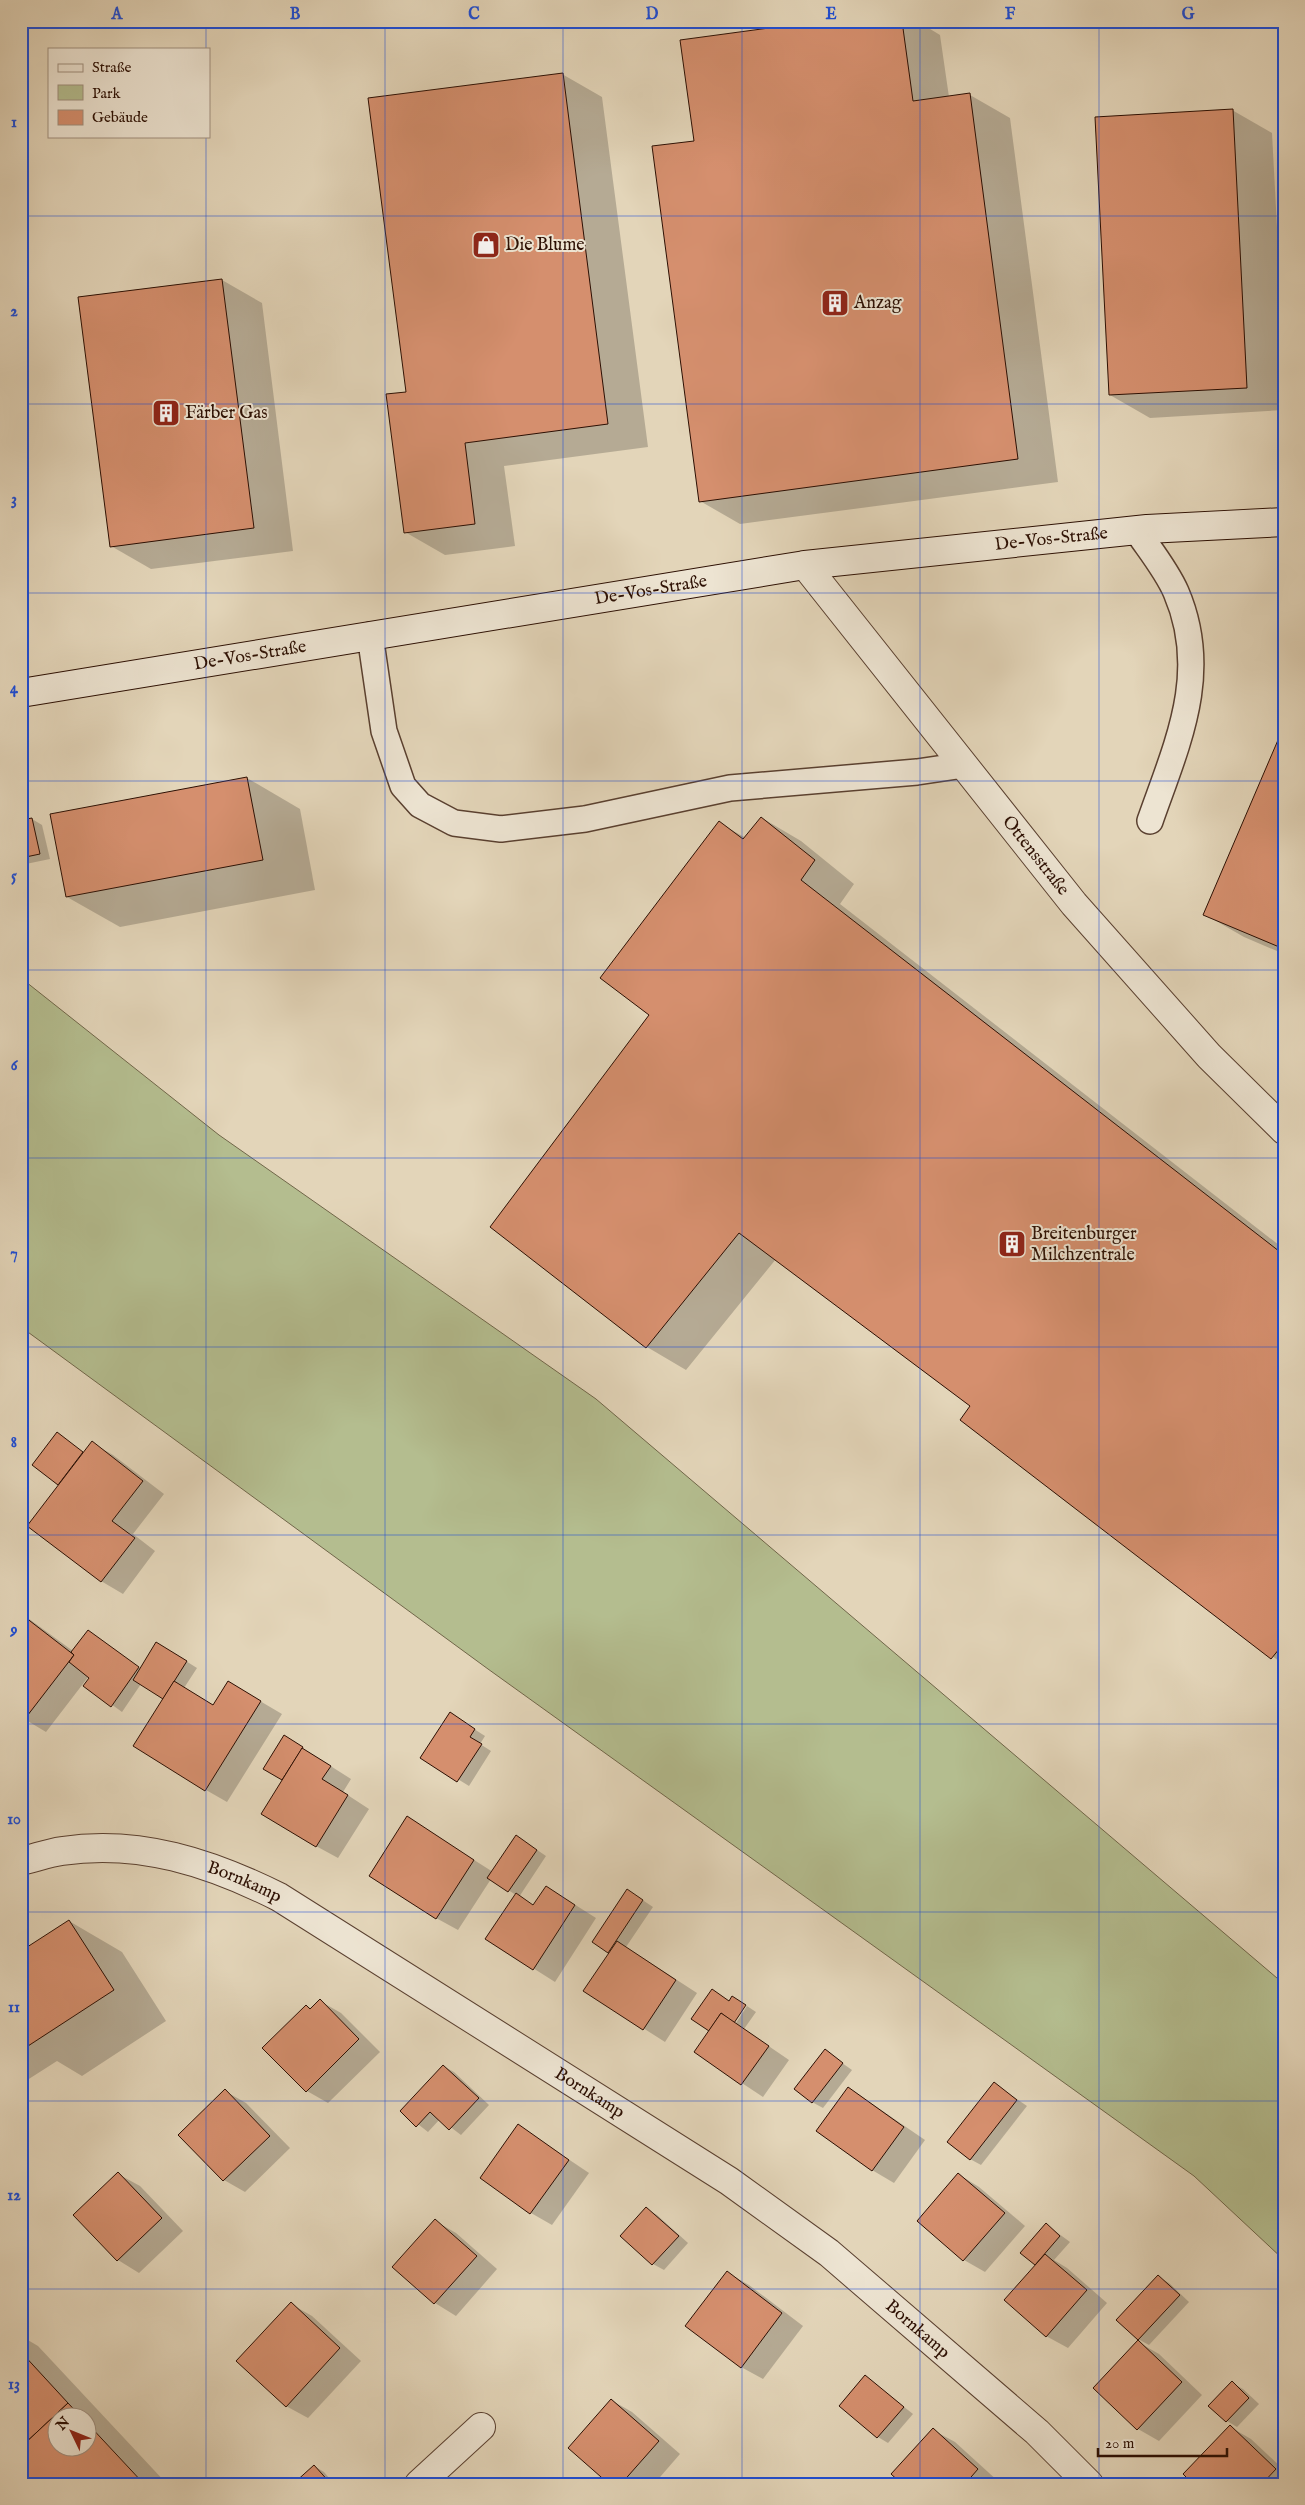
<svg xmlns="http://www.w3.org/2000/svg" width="1305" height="2505" font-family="'IM FELL English',serif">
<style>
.green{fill:#b4bd8f;stroke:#706649}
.shadow{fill:#0003;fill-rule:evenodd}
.building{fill:#d58f6e;stroke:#2c0f03}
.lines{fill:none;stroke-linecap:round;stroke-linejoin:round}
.lane-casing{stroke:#5a4030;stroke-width:28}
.street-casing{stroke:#5a4030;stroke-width:30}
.secondary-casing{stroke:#2c0f03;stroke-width:30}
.lane{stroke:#ede4d2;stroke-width:25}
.street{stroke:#ede4d2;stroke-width:28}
.secondary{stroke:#ede4d2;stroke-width:28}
.grid{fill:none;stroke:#1d4ed8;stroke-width:1;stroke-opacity:0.55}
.labels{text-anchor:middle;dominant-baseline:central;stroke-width:4;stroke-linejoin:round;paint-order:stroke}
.poi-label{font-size:18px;fill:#2c0f03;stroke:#ede4d2;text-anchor:start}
.street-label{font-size:18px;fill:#2c0f03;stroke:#ede4d2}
.neatline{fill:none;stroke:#1d4ed8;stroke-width:2}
.grid-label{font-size:16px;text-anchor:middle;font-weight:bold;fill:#1d4ed8}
</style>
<rect width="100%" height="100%" fill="#e3d5b9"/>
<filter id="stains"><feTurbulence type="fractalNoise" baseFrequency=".004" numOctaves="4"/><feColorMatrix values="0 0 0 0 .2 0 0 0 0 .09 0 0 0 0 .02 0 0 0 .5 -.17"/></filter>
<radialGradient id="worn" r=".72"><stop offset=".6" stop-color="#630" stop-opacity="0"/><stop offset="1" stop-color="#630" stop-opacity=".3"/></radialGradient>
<polygon class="green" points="21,978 219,1135 596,1399 1284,1984 1284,2260 1194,2176 488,1669 21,1327"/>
<g class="shadow">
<polygon points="830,21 917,21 940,35 949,97 970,95 1010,118 1058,482 740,524 700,501 695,142"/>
<polygon points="562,74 602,97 648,447 504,466 515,546 445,555 405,532 407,393"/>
<polygon points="1232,110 1272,133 1284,359 1284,410 1150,418 1110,395"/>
<polygon points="222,280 262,303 293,551 151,569 111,546"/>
<polygon points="1284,729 1284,954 1244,937 1204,914"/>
<polygon points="247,778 300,809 315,890 120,927 67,897"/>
<polygon points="762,818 801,841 854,884 840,904 1284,1249 1284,1665 962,1420 972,1405 776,1259 686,1370 647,1347 651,1015 719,823 746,838"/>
<polygon points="32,819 42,825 50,859 21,865 21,821"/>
<polygon points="57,1434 84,1453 92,1443 113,1455 164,1494 133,1534 155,1551 123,1594 101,1581 58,1484"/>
<polygon points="21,1613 73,1651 88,1631 141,1669 157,1643 197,1668 184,1688 213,1706 250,1695 282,1714 227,1802 206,1790 164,1699 141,1684 122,1712 85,1685 91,1677 89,1676 46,1732 21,1717"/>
<polygon points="460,1720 485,1736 480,1744 491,1751 469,1786 422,1757"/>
<polygon points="285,1737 351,1779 343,1792 369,1809 338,1858 316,1846 284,1780 265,1768"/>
<polygon points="408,1818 493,1872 527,1843 546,1856 519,1897 534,1906 547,1887 596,1918 555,1982 487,1939 516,1895 491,1879 458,1930 436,1918"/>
<polygon points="638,1897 653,1907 626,1947 697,1993 665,2042 585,1991 610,1953 594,1942"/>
<polygon points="69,1921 122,1952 166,2021 82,2076 57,2061 21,2084 21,1952"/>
<polygon points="320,2001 341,2013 380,2052 328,2103 307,2091 307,2006 312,2009"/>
<polygon points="747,2006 756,2012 744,2029 789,2060 763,2097 695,2052 732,2023 736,2023"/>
<polygon points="825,2051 852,2070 823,2108 812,2102"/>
<polygon points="443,2066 454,2072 489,2105 461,2135 440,2119 428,2132 401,2111"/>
<polygon points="995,2084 1027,2106 981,2165 970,2159"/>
<polygon points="849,2088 925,2140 894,2183 872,2170"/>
<polygon points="225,2091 246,2103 290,2148 245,2192 224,2180"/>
<polygon points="519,2126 589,2173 552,2225 531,2213"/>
<polygon points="118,2174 140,2186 183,2231 139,2273 118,2260 75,2215"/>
<polygon points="958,2174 979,2187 1025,2226 985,2272 964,2260"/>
<polygon points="647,2209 657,2215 688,2243 664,2270 653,2264 622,2236"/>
<polygon points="435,2221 456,2233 497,2269 456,2316 435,2303 394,2267"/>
<polygon points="1047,2225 1070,2242 1054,2260 1067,2268 1107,2303 1068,2348 1046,2336 1035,2264"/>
<polygon points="728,2273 749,2285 803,2326 763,2379 741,2367"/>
<polygon points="1159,2277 1169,2283 1189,2302 1149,2345 1138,2339"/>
<polygon points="291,2304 312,2316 361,2361 308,2418 286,2406"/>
<path d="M21,2336l17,10 129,138h-132l-14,-15zM58,2418h30v30h-30z"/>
<polygon points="1138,2342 1159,2354 1202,2395 1159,2441 1138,2429"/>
<polygon points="866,2377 913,2414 888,2443 878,2437 841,2405"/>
<polygon points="1232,2383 1243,2389 1259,2404 1237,2427 1227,2421"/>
<polygon points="611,2400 632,2412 680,2454 654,2484 611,2484"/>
<polygon points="1230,2427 1251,2439 1284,2470 1284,2484 1195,2484"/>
<polygon points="933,2430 955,2442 999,2482 904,2484"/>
<polygon points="314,2466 324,2472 334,2484 295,2484"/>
</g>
<g class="building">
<polygon points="821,21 902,21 913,101 970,93 1018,459 699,502 652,146 694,141 680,40"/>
<polygon points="563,73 608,424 465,443 475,524 404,533 386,394 406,392 368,98"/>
<polygon points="1233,109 1247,388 1109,395 1095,117"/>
<polygon points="222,279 254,528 110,547 78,297"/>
<polygon points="1284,726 1284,949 1203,915"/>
<polygon points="247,777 263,860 66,897 50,814"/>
<polygon points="761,817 815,860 801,880 1284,1255 1284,1643 1271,1659 960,1420 970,1406 739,1233 646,1348 490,1227 649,1015 600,978 719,821 743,839"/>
<polygon points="32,818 40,854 21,858 21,820"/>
<polygon points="57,1432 83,1452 58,1485 32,1465"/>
<polygon points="92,1441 143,1481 112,1521 135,1538 101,1582 27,1526"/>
<polygon points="21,1614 74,1655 24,1720 21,1718"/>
<polygon points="88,1630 139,1667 111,1707 83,1686 89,1678 69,1662 74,1655 71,1652"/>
<polygon points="156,1642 187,1661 163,1699 133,1680"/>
<polygon points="174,1681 213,1705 228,1681 261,1701 205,1791 133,1746"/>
<polygon points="450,1712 475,1729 470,1737 482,1744 457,1782 420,1758"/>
<polygon points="284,1735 303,1747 282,1780 263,1769"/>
<polygon points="302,1748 331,1766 322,1779 348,1795 316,1847 261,1814"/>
<polygon points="407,1816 474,1860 436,1919 369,1876"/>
<polygon points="516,1835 537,1850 508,1892 487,1878"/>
<polygon points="546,1886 575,1905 533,1970 485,1939 516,1893 533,1905"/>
<polygon points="627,1889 643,1900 608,1953 592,1942"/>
<polygon points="69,1920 114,1990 28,2046 21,2035 21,1951"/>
<polygon points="617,1941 676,1980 643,2030 583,1991"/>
<polygon points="712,1989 729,2001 732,1996 746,2005 734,2023 721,2013 709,2031 691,2019"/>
<polygon points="320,1999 359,2039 306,2092 262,2048 306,2005 310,2009"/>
<polygon points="721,2013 769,2046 741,2085 694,2052"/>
<polygon points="825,2049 843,2063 812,2103 794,2089"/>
<polygon points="443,2065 479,2098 449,2130 430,2112 416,2127 400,2111"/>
<polygon points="994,2082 1017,2100 970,2160 947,2142"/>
<polygon points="848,2087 904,2127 872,2171 816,2131"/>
<polygon points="225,2089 270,2136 223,2181 178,2135"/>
<polygon points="518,2124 569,2160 530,2214 480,2178"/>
<polygon points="118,2172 162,2218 117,2261 73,2215"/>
<polygon points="958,2173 1005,2213 963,2261 917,2221"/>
<polygon points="646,2207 679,2236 652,2265 620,2236"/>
<polygon points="435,2219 477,2256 434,2304 392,2267"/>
<polygon points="1046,2223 1060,2236 1035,2265 1020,2253"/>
<polygon points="1045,2254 1087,2290 1046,2337 1004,2300"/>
<polygon points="727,2271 782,2313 741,2368 685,2326"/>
<polygon points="1158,2275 1180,2295 1138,2340 1116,2320"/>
<polygon points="291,2302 340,2348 286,2407 236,2361"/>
<polygon points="1138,2340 1182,2382 1137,2430 1093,2388"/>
<polygon points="21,2352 68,2403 21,2447"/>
<polygon points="865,2375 904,2407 877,2438 839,2406"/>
<polygon points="1232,2381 1249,2398 1226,2422 1208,2406"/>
<polygon points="611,2399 659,2441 621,2484 609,2484 568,2448"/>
<polygon points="68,2403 82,2418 58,2418 58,2448 88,2448 88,2424 144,2484 33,2484 21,2471 21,2447"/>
<polygon points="1230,2425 1276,2469 1262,2484 1193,2484 1183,2474"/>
<polygon points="933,2428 978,2469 965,2484 902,2484 891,2474"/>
<polygon points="314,2465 331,2484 293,2484"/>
</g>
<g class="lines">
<defs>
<g id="lane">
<path d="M1137,531c13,19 30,40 39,61 35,81 1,152 -26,229"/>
<polyline points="370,635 384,731 403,786 420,805 454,823 501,829 585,819 730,788 917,772 964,765"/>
</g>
<g id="street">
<path id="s1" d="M805,565l269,339 135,152 75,74"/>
<path id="s2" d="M21,1861c14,-3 27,-8 41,-10 77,-12 149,12 217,46l450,284 100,72 208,179 52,52"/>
<polyline points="419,2484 481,2427"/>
</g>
<g id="secondary">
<path id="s3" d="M21,693l784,-128 342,-36 137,-7"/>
</g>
</defs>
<use href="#lane" class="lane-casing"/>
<use href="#street" class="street-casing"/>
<use href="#secondary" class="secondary-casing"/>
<use href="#lane" class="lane"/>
<use href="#street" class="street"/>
<use href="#secondary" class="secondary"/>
</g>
<path class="grid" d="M206,21v28M385,21v2463M563,21v2463M742,21v2463M920,21v2463M1099,21v2463M206,136v2348M21,216h1263M21,404h1263M21,593h1263M21,781h1263M21,970h1263M21,1158h1263M21,1347h1263M21,1535h1263M21,1724h1263M21,1912h1263M21,2101h1263M21,2289h1263"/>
<defs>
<symbol id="shop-square" viewBox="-11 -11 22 22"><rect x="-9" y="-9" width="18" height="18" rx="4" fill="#8f2418" stroke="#ede4d2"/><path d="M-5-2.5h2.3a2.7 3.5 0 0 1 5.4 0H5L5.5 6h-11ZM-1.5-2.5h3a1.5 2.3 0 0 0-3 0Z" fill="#fff"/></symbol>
<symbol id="building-square" viewBox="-11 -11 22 22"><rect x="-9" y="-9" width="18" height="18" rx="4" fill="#8f2418" stroke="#ede4d2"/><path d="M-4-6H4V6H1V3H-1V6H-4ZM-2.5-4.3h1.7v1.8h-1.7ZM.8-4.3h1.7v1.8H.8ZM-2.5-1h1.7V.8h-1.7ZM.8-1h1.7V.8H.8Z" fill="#fff"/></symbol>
</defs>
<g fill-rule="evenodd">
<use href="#shop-square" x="470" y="229" width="32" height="32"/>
<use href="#building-square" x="819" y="287" width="32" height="32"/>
<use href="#building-square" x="150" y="397" width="32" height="32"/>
<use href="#building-square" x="996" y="1228" width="32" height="32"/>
</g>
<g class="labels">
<g class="poi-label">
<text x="505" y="245">Die Blume</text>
<text x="854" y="303">Anzag</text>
<text x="185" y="413">Färber Gas</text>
<text x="1031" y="1234">Breitenburger<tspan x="1031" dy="21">Milchzentrale</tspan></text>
</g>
<g class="street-label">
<text stroke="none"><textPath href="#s3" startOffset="1042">De-Vos-Straße</textPath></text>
<text stroke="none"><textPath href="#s3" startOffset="638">De-Vos-Straße</textPath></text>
<text stroke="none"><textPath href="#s3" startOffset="232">De-Vos-Straße</textPath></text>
<text stroke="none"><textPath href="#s1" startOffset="371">Ottensstraße</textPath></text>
<text stroke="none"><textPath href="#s2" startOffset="230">Bornkamp</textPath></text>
<text stroke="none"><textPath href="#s2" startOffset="635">Bornkamp</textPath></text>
<text stroke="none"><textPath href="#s2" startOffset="1040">Bornkamp</textPath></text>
</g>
</g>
<rect width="1305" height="2505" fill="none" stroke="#e3d5b9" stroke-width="55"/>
<rect x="48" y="48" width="162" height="90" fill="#ede4d2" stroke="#a08f7f"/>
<rect x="58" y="64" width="25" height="8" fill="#ede4d2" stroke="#a08f7f"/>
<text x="92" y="72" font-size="15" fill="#2c0f03">Straße</text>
<rect x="58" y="85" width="25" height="15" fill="#b4bd8f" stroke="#a08f7f"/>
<text x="92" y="98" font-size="15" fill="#2c0f03">Park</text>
<rect x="58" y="110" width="25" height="15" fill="#d58f6e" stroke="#a08f7f"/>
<text x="92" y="122" font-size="15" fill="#2c0f03">Gebäude</text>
<g transform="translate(72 2432) rotate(313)"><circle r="24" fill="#ede4d2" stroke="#a08f7f"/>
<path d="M0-4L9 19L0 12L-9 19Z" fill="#8f2418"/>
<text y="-8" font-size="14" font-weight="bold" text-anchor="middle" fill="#2c0f03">N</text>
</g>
<path d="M1098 2448v8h129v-8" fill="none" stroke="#2c0f03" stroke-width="2.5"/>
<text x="1105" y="2448" font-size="15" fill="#2c0f03" stroke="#ede4d2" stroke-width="4" paint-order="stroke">20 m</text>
<rect x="28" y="28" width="1250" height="2450" class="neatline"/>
<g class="grid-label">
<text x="117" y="19">A</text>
<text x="295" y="19">B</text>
<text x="474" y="19">C</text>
<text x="652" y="19">D</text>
<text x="831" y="19">E</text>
<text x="1010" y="19">F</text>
<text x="1188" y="19">G</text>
<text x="14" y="127">1</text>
<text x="14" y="316">2</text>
<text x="14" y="504">3</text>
<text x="14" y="693">4</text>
<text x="14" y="881">5</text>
<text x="14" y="1070">6</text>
<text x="14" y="1258">7</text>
<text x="14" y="1447">8</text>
<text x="14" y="1635">9</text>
<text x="14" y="1824">10</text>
<text x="14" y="2012">11</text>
<text x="14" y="2200">12</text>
<text x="14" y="2389">13</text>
</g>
<rect width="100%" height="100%" filter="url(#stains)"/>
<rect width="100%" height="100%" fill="url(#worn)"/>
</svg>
